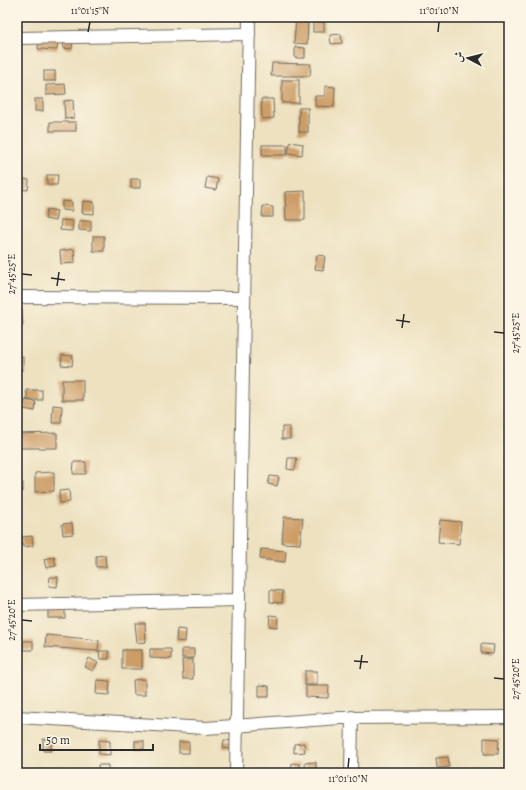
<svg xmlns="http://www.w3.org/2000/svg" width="526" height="790" font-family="Alegreya,Amiri,serif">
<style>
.building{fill:#cd9d66}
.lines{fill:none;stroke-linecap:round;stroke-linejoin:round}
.minor-casing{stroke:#6f6b5f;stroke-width:14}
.minor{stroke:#fff;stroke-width:12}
.ticks{fill:none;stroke:#2b2b2b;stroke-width:1.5}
.neatline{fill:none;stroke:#2b2b2b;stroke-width:1.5}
.ticks-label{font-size:10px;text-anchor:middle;fill:#2b2b2b}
</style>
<rect width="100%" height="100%" fill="#fcf5e5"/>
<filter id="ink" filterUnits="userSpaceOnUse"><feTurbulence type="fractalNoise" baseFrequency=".025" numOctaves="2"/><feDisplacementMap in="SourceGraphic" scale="8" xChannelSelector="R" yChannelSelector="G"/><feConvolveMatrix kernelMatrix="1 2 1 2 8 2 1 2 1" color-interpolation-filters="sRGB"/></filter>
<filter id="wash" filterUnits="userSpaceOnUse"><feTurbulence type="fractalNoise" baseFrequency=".012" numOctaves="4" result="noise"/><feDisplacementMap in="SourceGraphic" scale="16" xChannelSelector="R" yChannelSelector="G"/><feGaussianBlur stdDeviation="0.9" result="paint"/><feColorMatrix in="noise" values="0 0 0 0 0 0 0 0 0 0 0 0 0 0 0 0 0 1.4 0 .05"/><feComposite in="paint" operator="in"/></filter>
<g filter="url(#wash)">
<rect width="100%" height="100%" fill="#ede1c0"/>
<g id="blocks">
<g class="building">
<polygon points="296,19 308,20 307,44 294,43"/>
<rect x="313" y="22" width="11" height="10"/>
<polygon points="341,34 342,43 331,44 330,35"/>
<polygon points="39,38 58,39 57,50 38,49"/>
<polygon points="64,39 73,39 72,49 63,48"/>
<polygon points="295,47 305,48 305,58 295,58"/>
<polygon points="272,63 311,64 310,76 271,76"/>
<rect x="44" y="71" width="11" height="10"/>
<rect x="282" y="80" width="17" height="23"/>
<polygon points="65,84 66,94 46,95 46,85"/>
<polygon points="325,86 335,87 334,107 315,106 315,96 325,96"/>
<rect x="35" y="99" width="8" height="12"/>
<polygon points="261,99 273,99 274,118 262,119"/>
<polygon points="73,100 74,118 65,119 64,101"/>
<rect x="299" y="108" width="9" height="24"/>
<rect x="50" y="122" width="26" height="9"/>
<polygon points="290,142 303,144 302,155 288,153"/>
<rect x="262" y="145" width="25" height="10"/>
<polygon points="47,175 58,175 57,185 47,185"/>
<polygon points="207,177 218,179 216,190 205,188"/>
<polygon points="20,178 29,180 28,190 19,189"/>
<rect x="131" y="179" width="9" height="9"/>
<polygon points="305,191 305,220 286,220 285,192"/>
<polygon points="62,201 72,202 72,211 62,210"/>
<polygon points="83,201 94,202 94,214 82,213"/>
<polygon points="263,206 273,207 273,217 262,217"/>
<polygon points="47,209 57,211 55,221 45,219"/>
<polygon points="61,220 73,221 72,231 60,230"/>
<polygon points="79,221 91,221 91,231 79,230"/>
<rect x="93" y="236" width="11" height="15"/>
<polygon points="74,249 75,263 61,264 60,251"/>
<polygon points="317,255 325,256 323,270 315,269"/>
<polygon points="17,310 22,310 23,325 17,325"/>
<polygon points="62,355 73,356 72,366 61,365"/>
<polygon points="23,356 23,370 17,370 17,357"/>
<rect x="62" y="380" width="21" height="20"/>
<rect x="27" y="390" width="15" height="10"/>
<polygon points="25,400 36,402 35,411 23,409"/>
<polygon points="53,405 62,406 61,423 52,423"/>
<rect x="282" y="427" width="8" height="12"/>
<polygon points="57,433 57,448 17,448 17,434"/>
<polygon points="288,458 297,458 295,470 287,469"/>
<polygon points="74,462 86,462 86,474 73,474"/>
<polygon points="54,472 54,491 35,492 35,473"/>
<polygon points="270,476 279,477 277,486 268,484"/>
<rect x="17" y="483" width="6" height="8"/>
<polygon points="69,490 70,502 60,503 59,491"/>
<polygon points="284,517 303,518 300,544 282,543"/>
<polygon points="440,520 461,522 459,544 438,542"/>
<polygon points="72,523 73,534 63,535 62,524"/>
<polygon points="32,536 33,546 23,547 22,537"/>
<polygon points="261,549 286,551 285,562 260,559"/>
<polygon points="105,555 106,567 96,567 96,556"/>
<polygon points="54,557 56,566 46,568 44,559"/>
<polygon points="50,577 58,577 57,587 49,586"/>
<polygon points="270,590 283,591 282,603 270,602"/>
<rect x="48" y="605" width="17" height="13"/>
<polygon points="270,615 278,616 277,627 269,626"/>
<polygon points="135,623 145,623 146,642 137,643"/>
<polygon points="177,629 186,630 185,642 176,641"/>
<polygon points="46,635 99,640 98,651 45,647"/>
<polygon points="23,641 33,641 33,650 24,650"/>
<polygon points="481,644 494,645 493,654 481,653"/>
<polygon points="150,649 171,649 171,659 150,658"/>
<rect x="182" y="649" width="12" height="9"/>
<rect x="122" y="650" width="20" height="19"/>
<polygon points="99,651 109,651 109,659 100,659"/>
<polygon points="89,658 98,663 93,671 85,667"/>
<polygon points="193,659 193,679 183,679 182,660"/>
<rect x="305" y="671" width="12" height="14"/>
<polygon points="145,679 145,695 134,695 133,680"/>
<polygon points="97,680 110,681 109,695 96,694"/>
<polygon points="259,685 269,686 269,697 259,697"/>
<polygon points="306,686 329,686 328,698 306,697"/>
<polygon points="484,738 499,739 498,754 484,754"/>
<polygon points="43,739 51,740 51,751 43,751"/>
<polygon points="99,740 110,741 110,755 99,754"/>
<polygon points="224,740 237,742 235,750 223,748"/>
<rect x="135" y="741" width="9" height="8"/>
<rect x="179" y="742" width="10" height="11"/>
<polygon points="304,743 305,752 294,753 294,744"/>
<polygon points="448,757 449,767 437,768 436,758"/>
<polygon points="316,762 316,772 306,772 305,763"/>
<polygon points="292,763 300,764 299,773 291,773"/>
<polygon points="98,765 108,765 108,773 99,773"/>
<rect x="36" y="770" width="14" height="3"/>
</g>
</g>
</g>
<g filter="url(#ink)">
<use href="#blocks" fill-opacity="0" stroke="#6f6b5f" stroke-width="1"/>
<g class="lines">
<defs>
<g id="minor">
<polyline points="17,38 249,34"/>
<polyline points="17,297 244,298"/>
<polyline points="17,605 239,600"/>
<polyline points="17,717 206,728 340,718 509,717"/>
<polyline points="236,773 249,17"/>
<polyline points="351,773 352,717"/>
</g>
</defs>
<use href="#minor" class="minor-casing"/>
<use href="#minor" class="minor"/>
</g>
</g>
<path class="ticks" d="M88,32l2,-10M438,32l1,-10M22,274l10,1M51,278l14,2M57,286l2,-14M396,320l14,2M402,328l2,-14M494,332l10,1M22,620l10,1M354,661l14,1M360,669l2,-14M494,678l10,1M348,768l1,-10"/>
<rect width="526" height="790" fill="none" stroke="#fcf5e5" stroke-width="44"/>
<g transform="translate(468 58) rotate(277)" stroke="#fcf5e5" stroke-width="3" paint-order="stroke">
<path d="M0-3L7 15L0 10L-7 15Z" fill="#2b2b2b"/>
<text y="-6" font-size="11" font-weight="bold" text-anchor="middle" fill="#2b2b2b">ش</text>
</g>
<path d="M40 744v6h113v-6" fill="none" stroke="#2b2b2b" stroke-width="2"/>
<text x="46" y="744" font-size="12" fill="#2b2b2b" stroke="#fcf5e5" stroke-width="3" paint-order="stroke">50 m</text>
<rect x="22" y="22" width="482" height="746" class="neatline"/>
<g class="ticks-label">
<text x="90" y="14">11°01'15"N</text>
<text x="439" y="14">11°01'10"N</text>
<text transform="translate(11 274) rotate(-90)" y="4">27°45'25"E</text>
<text transform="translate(515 333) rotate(-90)" y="4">27°45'25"E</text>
<text transform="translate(11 620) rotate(-90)" y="4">27°45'20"E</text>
<text transform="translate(515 679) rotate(-90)" y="4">27°45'20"E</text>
<text x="348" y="782">11°01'10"N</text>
</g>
</svg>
